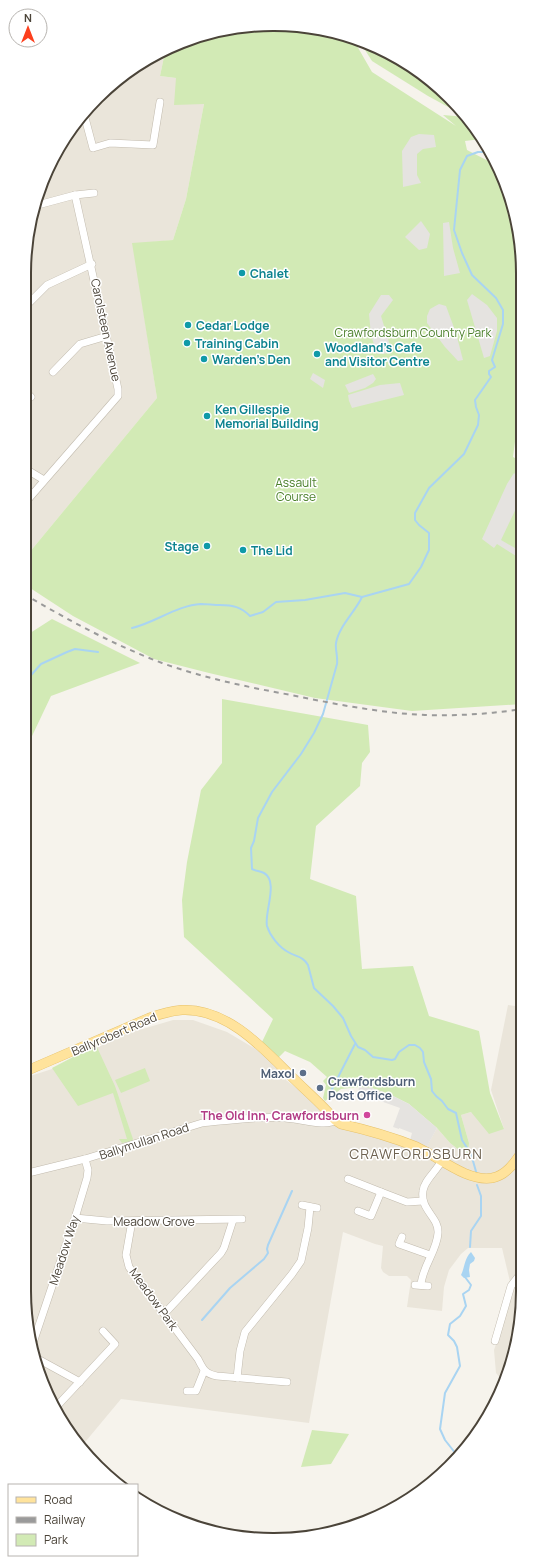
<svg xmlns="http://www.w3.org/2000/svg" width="547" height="1564" font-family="Manrope,sans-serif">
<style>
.residential{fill:#eae5da}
.green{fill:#d2eab5}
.parking{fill:#e5e3e0}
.water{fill:#a9d4f2}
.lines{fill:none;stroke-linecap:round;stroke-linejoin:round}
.stream{stroke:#a9d4f2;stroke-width:2}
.minor-casing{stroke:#c2bbae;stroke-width:8}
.major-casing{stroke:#e6c16a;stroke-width:10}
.minor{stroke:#fff;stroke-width:7}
.major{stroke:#ffe39c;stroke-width:9}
.rail{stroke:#9a9a9a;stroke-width:2;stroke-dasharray:5 5;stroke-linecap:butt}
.culture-dot{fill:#0f9aa8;stroke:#fff;stroke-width:1.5}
.service-dot{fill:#5c6f8a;stroke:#fff;stroke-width:1.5}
.hotel-dot{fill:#d1479c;stroke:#fff;stroke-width:1.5}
.labels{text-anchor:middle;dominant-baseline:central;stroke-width:3;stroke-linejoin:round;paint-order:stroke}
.culture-label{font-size:12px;font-weight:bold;fill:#0d838f;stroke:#fff;text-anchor:start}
.street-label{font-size:12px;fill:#4b4439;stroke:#fff}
.park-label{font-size:12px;fill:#4a7f2a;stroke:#fff}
.service-label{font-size:12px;font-weight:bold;fill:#4e5e75;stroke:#fff;text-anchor:end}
.hotel-label{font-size:12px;font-weight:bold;fill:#b23c85;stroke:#fff;text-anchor:end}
.quarter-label{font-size:14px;letter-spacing:1px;fill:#6e6250;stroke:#fff}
.rim{fill:none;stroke:#4b4439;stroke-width:2}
</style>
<rect width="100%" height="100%" fill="#f6f3ec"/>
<g class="residential">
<polygon points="165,52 160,76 176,78 204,104 186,199 173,240 133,244 157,398 24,559 24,274 32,209 75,122 149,58"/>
<polygon points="508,1005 522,1007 523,1290 515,1355 503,1381 496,1373 494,1350 513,1294 502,1248 468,1248 461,1254 449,1270 444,1287 442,1311 407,1307 411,1280 407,1276 389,1276 383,1272 381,1268 383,1246 375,1244 343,1232 309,1423 121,1399 81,1447 43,1386 24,1291 24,1078 52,1069 126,1034 173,1020 193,1020 227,1032 264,1054 286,1080 304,1094 326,1116 423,1153 437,1128 450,1143 468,1157 469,1143 461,1115 471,1112 504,1129 491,1090"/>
</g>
<g class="green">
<polygon points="241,26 338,32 353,39 372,72 456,126 443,115 466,117 481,139 465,141 467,150 498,166 521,241 521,396 513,457 521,461 522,704 412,711 315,698 209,673 154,659 73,616 24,584 24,559 157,398 132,243 173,240 186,199 204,104 174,105 176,78 160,76 165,52"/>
<polygon points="360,42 398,58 463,112 450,108 428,96 372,61"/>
<polygon points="52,619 140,663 51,696 24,753 24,637"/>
<polygon points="222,699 368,725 370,752 362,763 360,786 316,826 310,879 356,896 362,969 413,966 429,1016 479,1031 490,1093 504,1129 489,1134 471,1112 461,1115 469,1143 468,1157 450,1143 437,1128 409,1104 391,1095 372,1088 359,1087 341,1089 325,1101 323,1098 326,1085 323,1081 327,1077 310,1062 285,1051 278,1058 262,1042 273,1019 184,937 182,900 187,862 201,790 222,763"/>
<polygon points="96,1045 115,1086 133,1139 132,1141 122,1143 119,1139 127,1139 113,1093 78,1106 52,1068"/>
<polygon points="145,1068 150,1081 121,1093 115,1080"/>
<polygon points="312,1430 349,1434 331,1464 301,1467"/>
</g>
<g class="parking">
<polygon points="419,134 434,135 436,147 423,149 417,154 417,175 421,183 403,187 402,151 411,137"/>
<polygon points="421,221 430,234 427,248 419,250 405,237"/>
<polygon points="449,222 453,248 460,273 444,276 443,223"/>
<polygon points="472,294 487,305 497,318 497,331 490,356 484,358 467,300"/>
<polygon points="381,295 389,295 393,300 381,316 392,352 383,354 382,353 377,354 371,335 369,314"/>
<polygon points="439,304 446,306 456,333 463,360 458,361 445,347 427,323 427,316 430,309"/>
<polygon points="313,373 325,380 323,388 310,379"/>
<polygon points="373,374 376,379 373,383 365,388 349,393 345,385"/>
<polygon points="400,383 404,395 352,408 349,401 348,395 380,385"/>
<polygon points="514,473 520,479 521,498 501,540 515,548 521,533 521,559 497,544 494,548 482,539 507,484"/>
<polygon points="359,1087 372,1088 391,1095 409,1104 437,1128 426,1148 410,1140 412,1133 399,1128 399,1129 393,1127 400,1108 372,1098 358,1096"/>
</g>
<path class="water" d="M471,1252l4,6 -1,3 -4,3 -1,6 1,7 -6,1 -3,-3c4,-8 3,-16 10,-23z"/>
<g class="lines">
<g class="stream">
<path d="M362,597c-7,15 -23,29 -26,46 -1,6 2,13 1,21l-14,50 -9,19 -13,21 -29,38 -14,26 -4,23 -3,7 1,21c4,2 8,2 12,4 15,8 0,40 3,53 3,10 12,21 21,26 8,5 15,4 20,13l6,23 19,18 10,12 8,18 7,11 7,3 8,7 19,3 3,-1 4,-7 10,-7h6l5,3 3,4 1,10 7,17 1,12 4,5 6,5 6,8 8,4 6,27 9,14 6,21"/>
<path d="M132,628c22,-5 46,-23 69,-24 6,0 13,1 19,1 13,0 21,2 30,11l13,-4 13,-10 29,-2 40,-7 17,4 47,-13 12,-17 8,-17v-17l-10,-8 -4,-5v-7l14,-25 35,-34 14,-29 1,-10 -3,-8 -1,-7 16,-23 -2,-3v-3l6,-4 -3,-7 11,-36v-14l-7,-12 -24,-23 -10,-22 -8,-23 6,-60 7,-14 11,-4h12"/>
<polyline points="24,683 41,664 67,652 75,649 98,652"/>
<polyline points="330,1093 355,1044"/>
<polyline points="470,1247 471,1231 481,1216 481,1196 477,1185"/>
<polyline points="202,1320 230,1288 264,1259 268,1253 267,1249 268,1245 292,1191"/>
<polyline points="456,1454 445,1440 440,1429 445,1393 460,1366 457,1347 454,1341 448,1335 450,1324 460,1316 466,1306 463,1294 469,1290 471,1285 465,1277"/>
</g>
<defs>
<g id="minor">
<polyline points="84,114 93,148 110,143 153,145 160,102"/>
<polyline points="34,206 75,195 94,193"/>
<polyline points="24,308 47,285 92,264"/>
<polyline points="53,372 80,344 107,336"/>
<polyline points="24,390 31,397"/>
<polyline points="24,468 44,480"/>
<polyline points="24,504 118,396 118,389 75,195"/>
<path d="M24,1174l61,-15 117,-36c30,-3 62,-8 92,-4 10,1 34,8 41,1"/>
<polyline points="348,1179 381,1192"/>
<polyline points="302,1205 317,1208"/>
<polyline points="358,1211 371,1216 381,1192 407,1202 423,1201"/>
<polyline points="75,1218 107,1221 242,1219"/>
<path d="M132,1221l-6,34 3,12 69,92c5,10 7,15 19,17l70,6"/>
<polyline points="402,1237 399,1244 430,1255"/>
<polyline points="415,1285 428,1286"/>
<path d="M421,1285c1,-18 16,-34 17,-52 1,-16 -18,-23 -15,-42 1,-11 14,-20 19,-31"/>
<polyline points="164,1314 221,1253 224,1248 233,1220"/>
<polyline points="34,1340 75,1218 87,1178 88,1170 85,1159"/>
<polyline points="495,1341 511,1286 518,1277 523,1276"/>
<polyline points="38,1359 80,1382"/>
<polyline points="237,1378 240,1351 245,1332 292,1274 301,1261 308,1228 310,1207"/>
<polyline points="187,1391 196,1391 204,1371"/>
<polyline points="56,1407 115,1344 103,1331"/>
</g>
<path id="major" d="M24,1072l125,-54c11,-4 22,-7 33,-8 45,-2 81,38 110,67 14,14 31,28 43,43l6,4c27,6 51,13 76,23 22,10 50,35 75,31 15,-3 23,-16 31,-28"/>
</defs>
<use href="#minor" class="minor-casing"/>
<use href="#major" class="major-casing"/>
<use href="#minor" class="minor"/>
<use href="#major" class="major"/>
<path class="rail" d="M24,594c44,26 90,51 138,69 42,15 85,24 129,32 44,9 89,18 134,20 33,1 65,-1 97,-6"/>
</g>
<g class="culture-dot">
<circle cx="242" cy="273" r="4"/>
<circle cx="188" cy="325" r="4"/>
<circle cx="187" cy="343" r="4"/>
<circle cx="317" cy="354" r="4"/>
<circle cx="204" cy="359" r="4"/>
<circle cx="207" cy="416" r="4"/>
<circle cx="207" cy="546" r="4"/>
<circle cx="243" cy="550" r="4"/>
</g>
<g class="service-dot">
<circle cx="303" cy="1073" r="4"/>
<circle cx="320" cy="1088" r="4"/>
</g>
<circle class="hotel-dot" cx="367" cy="1115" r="4"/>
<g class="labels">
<g class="culture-label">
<text x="250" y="273">Chalet</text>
<text x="196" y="325">Cedar Lodge</text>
<text x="195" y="343">Training Cabin</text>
<text x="325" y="347">Woodland's Cafe<tspan x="325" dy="14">and Visitor Centre</tspan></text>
<text x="212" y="359">Warden's Den</text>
<text x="215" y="409">Ken Gillespie<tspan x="215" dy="14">Memorial Building</tspan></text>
<text x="199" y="546" text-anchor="end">Stage</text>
<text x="251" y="550">The Lid</text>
</g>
<g class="street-label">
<text transform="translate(106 330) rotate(78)">Carolsteen Avenue</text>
<text transform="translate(114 1034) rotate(-23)">Ballyrobert Road</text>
<text transform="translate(144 1141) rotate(-18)">Ballymullan Road</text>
<text x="154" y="1221">Meadow Grove</text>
<text transform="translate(64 1250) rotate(-72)">Meadow Way</text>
<text transform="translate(154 1299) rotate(54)">Meadow Park</text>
</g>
<g class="park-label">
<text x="413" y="332">Crawfordsburn Country Park</text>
<text x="296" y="482">Assault<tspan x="296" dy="14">Course</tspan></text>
</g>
<g class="service-label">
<text x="295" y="1073">Maxol</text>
<text x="328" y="1081" text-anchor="start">Crawfordsburn<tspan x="328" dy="14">Post Office</tspan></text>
</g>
<g class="hotel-label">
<text x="359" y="1115">The Old Inn, Crawfordsburn</text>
</g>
<g class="quarter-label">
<text x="416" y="1153">CRAWFORDSBURN</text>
</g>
</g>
<path d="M0 0H547V1564H0ZM273 31H274A242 242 0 0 1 516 273V1291A242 242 0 0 1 274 1533H273A242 242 0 0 1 31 1291V273A242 242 0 0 1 273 31Z" fill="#fff" fill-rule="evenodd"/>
<path class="rim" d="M273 31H274A242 242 0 0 1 516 273V1291A242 242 0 0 1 274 1533H273A242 242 0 0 1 31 1291V273A242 242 0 0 1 273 31Z"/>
<rect x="8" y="1484" width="130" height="72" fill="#ffffff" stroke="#b7b4b0"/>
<rect x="16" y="1497" width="20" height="6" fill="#ffe39c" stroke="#b7b4b0"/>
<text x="44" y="1504" font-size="12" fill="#4b4439">Road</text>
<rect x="16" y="1517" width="20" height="6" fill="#9a9a9a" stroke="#b7b4b0"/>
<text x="44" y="1524" font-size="12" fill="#4b4439">Railway</text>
<rect x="16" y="1534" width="20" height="12" fill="#d2eab5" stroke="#b7b4b0"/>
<text x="44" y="1544" font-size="12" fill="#4b4439">Park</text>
<g transform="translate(28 28)"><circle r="19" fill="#ffffff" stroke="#b7b4b0"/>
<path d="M0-3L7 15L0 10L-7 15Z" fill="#fc3f1d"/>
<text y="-6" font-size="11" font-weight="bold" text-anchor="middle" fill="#4b4439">N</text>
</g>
</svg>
